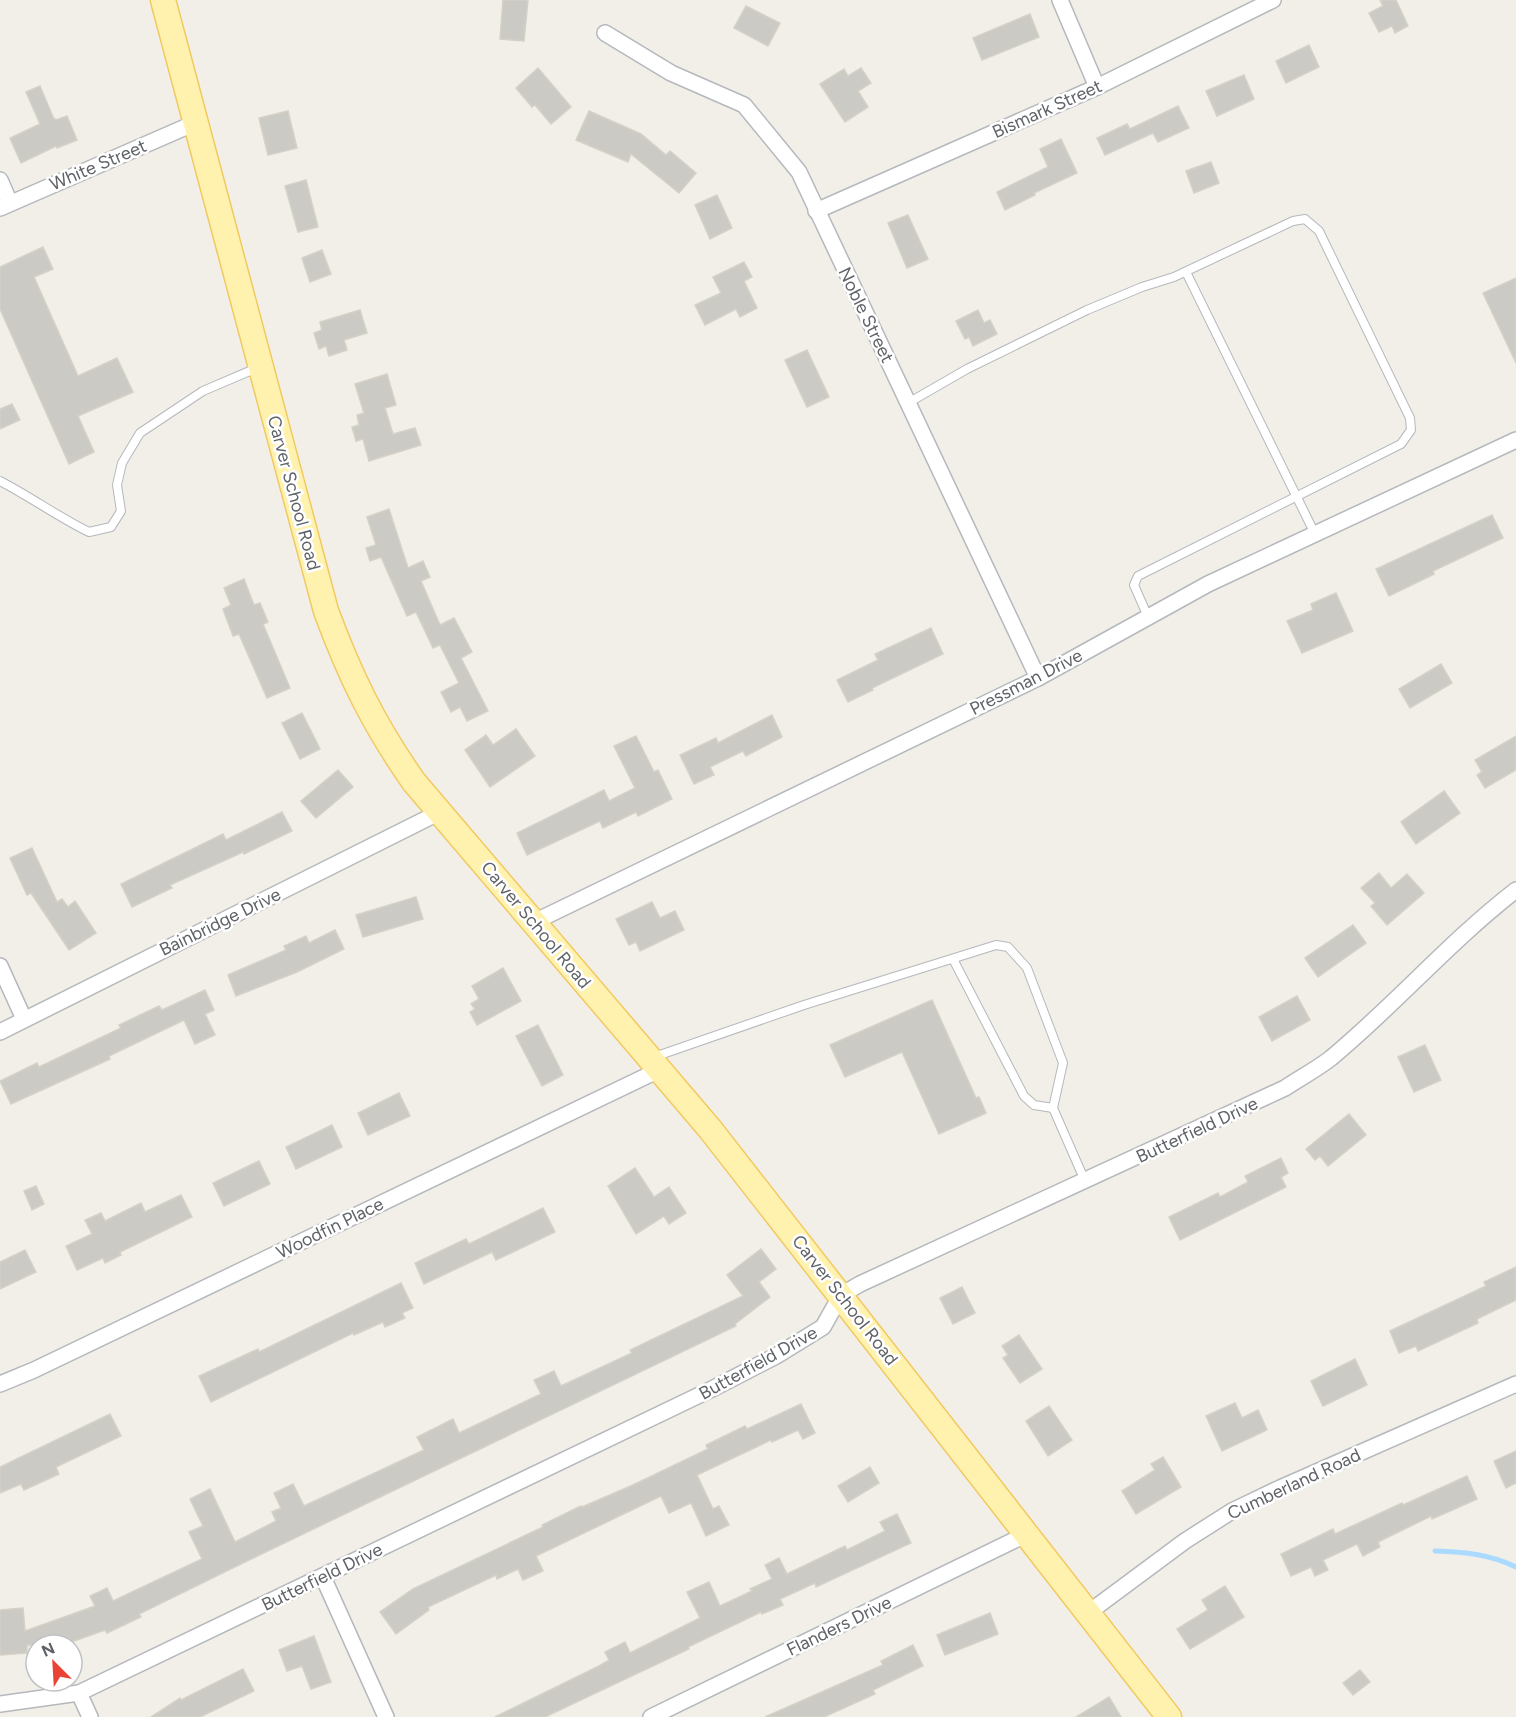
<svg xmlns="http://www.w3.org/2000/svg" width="1516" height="1717" font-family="Figtree,sans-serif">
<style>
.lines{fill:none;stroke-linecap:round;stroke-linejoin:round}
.stream{stroke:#aadaff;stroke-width:5}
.building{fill:#cccac5;stroke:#d6d1c6;stroke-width:1.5}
.service-casing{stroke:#b5b8bc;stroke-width:10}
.minor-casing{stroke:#b5b8bc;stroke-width:18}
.primary-casing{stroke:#f2c960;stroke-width:27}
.service{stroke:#fff;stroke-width:8}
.minor{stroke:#fff;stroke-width:15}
.primary{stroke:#fff2af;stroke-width:24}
.labels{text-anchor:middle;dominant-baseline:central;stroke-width:5;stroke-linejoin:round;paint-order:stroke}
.street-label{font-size:18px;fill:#5f6368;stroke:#fff}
</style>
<rect width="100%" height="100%" fill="#f1efe8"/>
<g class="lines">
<path class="stream" d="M1435,1551c29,1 54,3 81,16"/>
</g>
<g class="building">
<polygon points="503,0 528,0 524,41 500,39"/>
<polygon points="1380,0 1396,0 1408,26 1395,33 1392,26 1379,32 1369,13 1383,6"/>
<polygon points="746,6 780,23 768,46 734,28"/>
<polygon points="1030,14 1039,37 982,60 973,38"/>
<polygon points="1309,45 1319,67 1286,83 1276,61"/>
<polygon points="538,68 571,107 551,124 535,105 532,107 516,88"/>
<polygon points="861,68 871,83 858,91 868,107 845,122 820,84 844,69 848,76"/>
<polygon points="1244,75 1254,99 1217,116 1206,91"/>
<polygon points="40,86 53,117 56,120 67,116 77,140 57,148 56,146 21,163 10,138 40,124 26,92"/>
<polygon points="1178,106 1189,128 1158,142 1153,133 1105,155 1097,138 1127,124 1130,129"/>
<polygon points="288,111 297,148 268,155 259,118"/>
<polygon points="589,111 641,134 666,155 670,151 696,173 679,193 631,154 628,162 576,140"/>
<polygon points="1061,139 1077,173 1034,193 1035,195 1005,210 997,192 1048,167 1040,149"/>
<polygon points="1211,162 1219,183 1194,193 1186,171"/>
<polygon points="306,180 318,227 298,232 285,186"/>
<polygon points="717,195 732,228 710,239 695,205"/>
<polygon points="908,215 928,259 907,268 888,223"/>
<polygon points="43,247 53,269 34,277 78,376 117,358 133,392 78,416 94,452 69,464 0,309 0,267"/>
<polygon points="322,250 331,274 310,282 302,258"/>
<polygon points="744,262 752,277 744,281 757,308 740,317 736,309 705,325 695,305 721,293 713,277"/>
<polygon points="1516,278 1516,363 1483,293"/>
<polygon points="360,310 367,333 344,340 347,350 329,356 326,346 319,349 314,333 322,330 320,322"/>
<polygon points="978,310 984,323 990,320 997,334 973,346 969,337 965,339 956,321"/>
<polygon points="807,350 829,397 807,407 785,360"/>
<polygon points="387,374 396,405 385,408 393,434 415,428 421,445 369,461 363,439 356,441 352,427 359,425 357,415 364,413 355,384"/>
<polygon points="12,404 20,420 0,429 0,409"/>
<polygon points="389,509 408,568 423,561 430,577 421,581 440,625 454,618 472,652 461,658 488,711 467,721 460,707 451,712 441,692 459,683 440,645 433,648 416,612 407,616 381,557 370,561 366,548 376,545 367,517"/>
<polygon points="1492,515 1503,538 1433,571 1434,574 1389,596 1376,569"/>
<polygon points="244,579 254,605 260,603 268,622 263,624 290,688 267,698 239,634 233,636 223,609 231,605 224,588"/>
<polygon points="1336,593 1353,631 1302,653 1287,621 1313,610 1311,604"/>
<polygon points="931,628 943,654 872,688 873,690 848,702 837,680 878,660 875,654"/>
<polygon points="1441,664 1452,683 1410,708 1399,689"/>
<polygon points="302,713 320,749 300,759 282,723"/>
<polygon points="772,715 782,737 746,756 743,751 710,767 714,775 694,784 680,755 716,738 718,743"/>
<polygon points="516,729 535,756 490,787 465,750 486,735 493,745"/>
<polygon points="636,736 654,772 658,770 672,799 638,816 636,812 603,828 600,821 527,855 517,833 604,790 609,801 635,788 614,746"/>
<polygon points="1516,736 1516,770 1485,788 1477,775 1482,772 1475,760"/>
<polygon points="338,770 353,787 316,818 301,801"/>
<polygon points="1444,791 1460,813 1416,844 1401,822"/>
<polygon points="282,812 292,831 244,854 243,852 170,885 172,888 132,907 121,884 223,834 226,840"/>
<polygon points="32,848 57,902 62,899 68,907 75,901 96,933 69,950 31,893 27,895 10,858"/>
<polygon points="1379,873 1391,888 1407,874 1424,893 1387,925 1371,906 1375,903 1361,888"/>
<polygon points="416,897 423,919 363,937 356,915"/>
<polygon points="652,902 660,918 675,911 684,930 640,951 636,942 629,945 616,919"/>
<polygon points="1353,925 1366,943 1318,977 1305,958"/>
<polygon points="335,930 344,949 297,972 236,996 228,975 286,950 284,946 306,936 309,943"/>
<polygon points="503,968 521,1001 477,1025 470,1012 475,1009 471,1004 479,999 472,986"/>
<polygon points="205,990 214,1010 205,1014 215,1035 195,1044 184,1020 109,1056 110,1059 11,1104 0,1081 37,1063 39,1067 121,1028 119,1025 159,1006 162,1010"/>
<polygon points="1297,996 1310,1020 1272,1041 1259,1017"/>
<polygon points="932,1000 976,1098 979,1097 986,1113 939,1134 902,1052 845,1077 830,1045"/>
<polygon points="538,1025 563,1075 542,1086 516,1036"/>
<polygon points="1425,1045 1441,1080 1414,1092 1398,1057"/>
<polygon points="399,1093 410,1116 368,1135 358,1113"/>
<polygon points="1349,1114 1366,1135 1328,1166 1320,1156 1315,1160 1306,1149"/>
<polygon points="332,1125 342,1147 296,1169 286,1147"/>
<polygon points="1281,1158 1288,1173 1281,1177 1286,1187 1180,1240 1169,1217 1218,1193 1220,1197 1248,1182 1245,1176"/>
<polygon points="259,1161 270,1184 224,1206 213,1183"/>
<polygon points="635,1168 654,1197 669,1187 686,1213 669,1224 664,1216 636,1234 608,1186"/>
<polygon points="36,1186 44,1204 32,1210 24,1191"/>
<polygon points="181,1195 192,1217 120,1252 121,1255 105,1263 103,1258 77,1270 66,1246 92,1234 85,1220 101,1213 105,1221 141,1203 145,1212"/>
<polygon points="543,1208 555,1232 496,1260 492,1252 424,1284 415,1263 466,1239 469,1244"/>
<polygon points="761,1249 776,1269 759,1282 770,1297 735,1324 736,1326 251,1559 139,1614 141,1617 107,1633 105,1630 63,1645 27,1645 27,1653 0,1655 0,1610 23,1608 25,1631 95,1606 90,1596 107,1588 113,1601 202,1559 189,1532 203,1526 190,1499 210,1489 235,1542 276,1521 272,1512 281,1508 274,1493 293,1484 304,1506 424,1450 417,1437 453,1419 459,1433 541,1394 534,1380 554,1371 561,1386 632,1353 630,1350 743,1296 727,1275"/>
<polygon points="25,1250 36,1272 0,1289 0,1262"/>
<polygon points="1516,1267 1516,1300 1477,1319 1478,1323 1418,1351 1416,1346 1399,1353 1390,1331 1486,1286 1484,1282"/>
<polygon points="401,1283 413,1308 402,1313 405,1318 385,1327 383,1322 354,1335 353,1333 211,1402 199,1376 258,1349 259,1352"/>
<polygon points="962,1287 975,1313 953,1324 940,1298"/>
<polygon points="1019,1335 1042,1369 1020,1383 1003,1358 1008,1355 1002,1346"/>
<polygon points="1355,1359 1367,1385 1323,1406 1311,1381"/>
<polygon points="1235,1403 1242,1418 1258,1410 1267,1430 1222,1451 1206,1416"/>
<polygon points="801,1404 815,1433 803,1439 798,1430 772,1442 771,1440 697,1475 713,1509 719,1506 729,1525 706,1536 691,1503 669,1513 661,1496 536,1556 543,1571 523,1580 518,1569 497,1579 496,1575 428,1607 429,1610 396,1634 380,1612 413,1589 543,1527 542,1525 581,1506 582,1507 633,1485 708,1449 706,1445 745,1426 747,1429"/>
<polygon points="1049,1406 1072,1440 1048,1456 1026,1421"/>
<polygon points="110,1414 121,1436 56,1467 59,1474 24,1490 21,1484 0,1493 0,1467"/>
<polygon points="1516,1451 1516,1483 1506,1488 1494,1461"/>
<polygon points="1163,1457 1181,1487 1136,1514 1122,1491 1155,1470 1151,1464"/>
<polygon points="870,1467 879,1483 848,1502 838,1486"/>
<polygon points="1467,1476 1477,1499 1432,1519 1431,1516 1378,1542 1380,1547 1363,1556 1357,1544 1323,1560 1328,1570 1315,1576 1311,1567 1291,1576 1281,1554 1333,1529 1335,1534 1402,1503 1403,1505"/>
<polygon points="897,1514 911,1543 816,1587 815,1583 780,1599 783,1605 762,1614 761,1612 688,1647 689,1649 545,1717 495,1717 599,1666 609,1660 605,1652 625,1642 630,1653 700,1618 687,1592 709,1582 720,1606 752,1591 750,1589 772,1579 765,1565 779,1558 787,1574 845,1546 847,1550 885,1531 880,1522"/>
<polygon points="1225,1586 1244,1617 1190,1649 1177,1629 1208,1610 1202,1600"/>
<polygon points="990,1613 998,1634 945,1655 937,1635"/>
<polygon points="314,1636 331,1682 311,1689 302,1666 287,1671 279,1650"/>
<polygon points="913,1645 923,1666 873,1690 875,1694 824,1717 765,1717 883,1665 881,1661"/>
<polygon points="243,1669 254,1691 200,1717 151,1717 180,1698 181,1700"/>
<polygon points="1360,1670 1370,1682 1353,1695 1343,1683"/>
<polygon points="1109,1697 1121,1717 1076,1717"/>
</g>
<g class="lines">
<defs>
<g id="service">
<polyline points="1186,272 1315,534"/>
<polyline points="908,403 967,369 1087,310 1142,287 1174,277 1293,221 1305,219 1319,231 1410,418 1411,430 1401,444 1138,576 1134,585 1148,617"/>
<path d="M0,481c31,16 58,36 89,51l22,-5 10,-16 -4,-26 5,-22 18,-30 63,-42 56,-24"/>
<polyline points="953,959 1024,1096 1034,1105 1053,1108"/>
<polyline points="654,1057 804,1005 996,945 1008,947 1027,968 1063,1063 1053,1108 1085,1181"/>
</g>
<g id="minor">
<polyline points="1060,0 1097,87"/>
<polyline points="605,33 671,73 744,105 799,172 1038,678"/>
<polyline points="0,180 10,203"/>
<polyline points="0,208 195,123"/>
<polyline points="816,211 1097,87 1273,0"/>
<polyline points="534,922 1038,678 1208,584 1516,440"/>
<polyline points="0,966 24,1019"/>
<polyline points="0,1032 440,812"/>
<polyline points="0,1384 34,1370 659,1070"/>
<polyline points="323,1577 386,1717"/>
<polyline points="1088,1613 1185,1541 1232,1511 1280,1488 1516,1384"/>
<polyline points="79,1693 90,1717"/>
<path d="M0,1704l79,-11 633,-304 64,-33 47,-29 18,-32 19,-11 425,-196c15,-10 32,-19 46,-30 64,-53 119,-117 185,-168"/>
<polyline points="651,1717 1027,1534"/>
</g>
<path id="primary" d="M163,0l163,611c24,65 48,114 88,171l296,347 459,588"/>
</defs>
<use href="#service" class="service-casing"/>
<use href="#minor" class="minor-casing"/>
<use href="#primary" class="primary-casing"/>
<use href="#service" class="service"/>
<use href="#minor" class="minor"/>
<use href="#primary" class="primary"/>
</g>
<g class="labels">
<g class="street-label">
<text transform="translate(1047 109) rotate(-24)">Bismark Street</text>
<text transform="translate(98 165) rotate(-23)">White Street</text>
<text transform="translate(866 315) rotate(64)">Noble Street</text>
<text transform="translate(294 493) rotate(75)">Carver School Road</text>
<text transform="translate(1026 682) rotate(-27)">Pressman Drive</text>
<text transform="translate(220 922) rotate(-26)">Bainbridge Drive</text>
<text transform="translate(536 925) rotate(50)">Carver School Road</text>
<text transform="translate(1197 1130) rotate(-25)">Butterfield Drive</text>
<text transform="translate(330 1228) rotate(-26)">Woodfin Place</text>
<text transform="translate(845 1300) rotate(52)">Carver School Road</text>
<text transform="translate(758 1363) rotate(-29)">Butterfield Drive</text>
<text transform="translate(1294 1484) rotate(-25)">Cumberland Road</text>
<text transform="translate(322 1577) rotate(-26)">Butterfield Drive</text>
<text transform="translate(839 1626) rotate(-26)">Flanders Drive</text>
</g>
</g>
<g transform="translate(54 1663) rotate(336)"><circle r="28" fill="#ffffff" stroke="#bfc1c3" stroke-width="1.5"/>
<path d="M0-4.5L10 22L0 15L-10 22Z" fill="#ea4335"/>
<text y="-9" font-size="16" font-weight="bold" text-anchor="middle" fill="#5f6368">N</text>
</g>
</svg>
